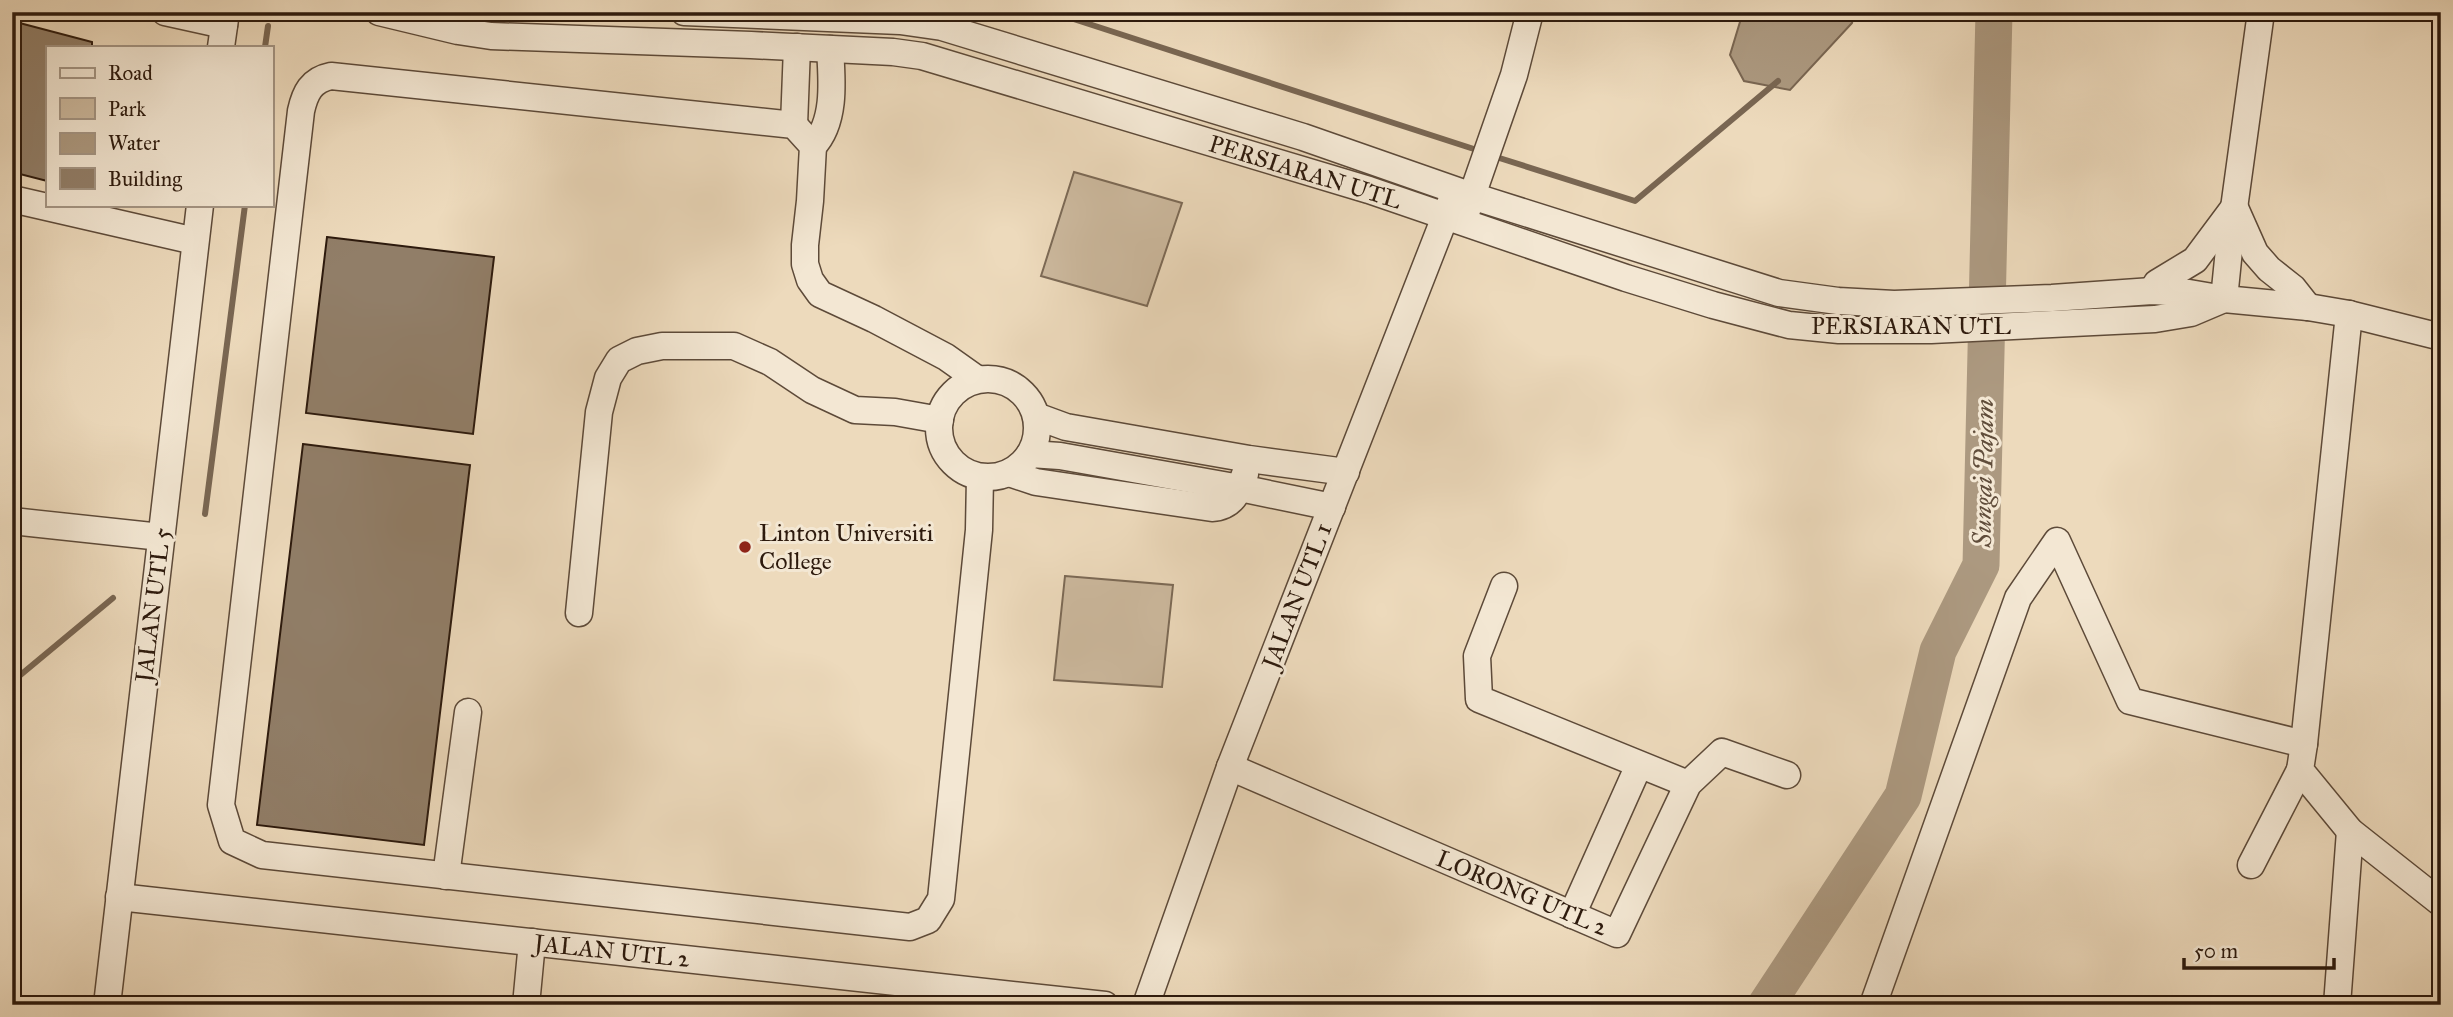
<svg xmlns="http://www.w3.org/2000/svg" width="2453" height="1017" font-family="'IM FELL Great Primer',serif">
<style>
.green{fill:#ccb99e;stroke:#7c6a56;stroke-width:2}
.water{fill:#ac9980;stroke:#796652;stroke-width:2}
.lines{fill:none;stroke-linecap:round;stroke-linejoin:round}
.stream{stroke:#796652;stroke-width:6}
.river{stroke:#ac9980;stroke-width:37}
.building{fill:#917e68;stroke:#2d1a0d;stroke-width:2}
.minor-casing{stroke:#5d4a39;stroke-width:29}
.minor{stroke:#f3e7d3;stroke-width:26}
.poi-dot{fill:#8f2418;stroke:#f3e7d3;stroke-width:2.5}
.labels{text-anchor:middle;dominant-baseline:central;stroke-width:6;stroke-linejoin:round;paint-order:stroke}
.street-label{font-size:24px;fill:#2d1a0d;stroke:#f3e7d3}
.poi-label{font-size:24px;fill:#2d1a0d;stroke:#f3e7d3;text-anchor:start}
.water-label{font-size:26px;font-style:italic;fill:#604d3b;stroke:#f3e7d3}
</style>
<rect width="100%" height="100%" fill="#eddabc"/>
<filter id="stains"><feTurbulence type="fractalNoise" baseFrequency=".00286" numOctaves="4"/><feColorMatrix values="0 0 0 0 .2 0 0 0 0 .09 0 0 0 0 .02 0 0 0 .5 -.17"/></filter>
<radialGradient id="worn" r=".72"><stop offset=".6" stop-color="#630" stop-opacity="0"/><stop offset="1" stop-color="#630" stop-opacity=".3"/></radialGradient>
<g class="green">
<polygon points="1074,172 1182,203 1147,306 1041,276"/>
<polygon points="1065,576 1173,585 1162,687 1054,680"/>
</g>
<polygon class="water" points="1743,12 1854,12 1852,23 1790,90 1744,81 1730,55"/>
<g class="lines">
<g class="stream">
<polyline points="1052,12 1480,151"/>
<polyline points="265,47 268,26"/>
<polyline points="1493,156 1635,201 1778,81"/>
<polyline points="205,514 245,205"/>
<polyline points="12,682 113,598"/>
</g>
<polyline class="river" points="1766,1005 1903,796 1938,651 1981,565 1994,12"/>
</g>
<g class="building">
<polygon points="12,21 92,42 92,47 47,47 47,181 12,172"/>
<polygon points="327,237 494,257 473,434 306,413"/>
<polygon points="303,444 470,465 424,845 257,825"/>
</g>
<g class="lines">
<defs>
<g id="minor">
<polyline points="165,12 224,25"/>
<polyline points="379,12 458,31 491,36 751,45 893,52 922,56 1369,190 1626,278 1713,305 1789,325 1839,330 1931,330 2155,319 2191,313 2224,299"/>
<polyline points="684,12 900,21 942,27 1303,137 1472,196 1779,293 1838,301 1894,304 2052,298 2152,291 2189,293 2224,299 2308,307 2349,314 2441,337"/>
<polyline points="221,47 226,12"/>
<polyline points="794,125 797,47"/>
<path d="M813,146c23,-24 19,-66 17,-97"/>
<polyline points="12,199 195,241"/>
<polyline points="2235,208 2255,253 2269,269 2293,288 2308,307"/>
<polyline points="1467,210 1514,75 1530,12"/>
<polyline points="2152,291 2157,283 2195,260 2233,209"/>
<polyline points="2224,299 2231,230 2261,12"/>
<polyline points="2349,314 2304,744 2300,770 2350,831 2441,903"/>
<circle cx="988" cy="428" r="49"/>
<path d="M977,379l-31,-22 -72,-38 -54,-25 -10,-14 -5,-16v-19l5,-44 3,-55 -19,-21 -463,-49c-20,4 -26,17 -30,35l-80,694 11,36 30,14 648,72 18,-7 13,-21 38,-369 1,-53"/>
<polyline points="1036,416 1066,427 1249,459 1346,472"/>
<polyline points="1030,454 1060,456 1240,488 1332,507"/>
<path d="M1009,473l27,9 176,26c20,-1 27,-16 33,-34"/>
<polyline points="12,521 161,537"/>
<polyline points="1504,586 1477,656 1479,699 1688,784"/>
<polyline points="579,613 599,412 608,378 619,360 637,351 662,346 734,346 770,362 812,390 855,410 895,412 940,420"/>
<polyline points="1230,767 1617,934 1688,784 1722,752 1787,775"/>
<polyline points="2251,865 2300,770"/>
<polyline points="446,876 468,712"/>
<polyline points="119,897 1105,1005"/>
<polyline points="1572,915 1639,765"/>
<polyline points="107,1005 200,205"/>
<polyline points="526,1005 532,942"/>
<polyline points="1146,1005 1230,767 1452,199"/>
<polyline points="1873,1005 2018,598 2057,541 2130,701 2304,744"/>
<polyline points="2337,1005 2350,831"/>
</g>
</defs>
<use href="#minor" class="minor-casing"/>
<use href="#minor" class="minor"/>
</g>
<circle class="poi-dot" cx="745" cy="547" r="7"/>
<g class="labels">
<g class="street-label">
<text transform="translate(1305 172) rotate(17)">PERSIARAN UTL</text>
<text x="1911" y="326">PERSIARAN UTL</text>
<text transform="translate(1297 596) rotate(-69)">JALAN UTL 1</text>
<text transform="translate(153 605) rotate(-83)">JALAN UTL 5</text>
<text transform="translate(1522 893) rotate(23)">LORONG UTL 2</text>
<text transform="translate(612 951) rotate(6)">JALAN UTL 2</text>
</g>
<g class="poi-label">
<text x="759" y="533">Linton Universiti<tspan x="759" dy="28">College</tspan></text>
</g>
<g class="water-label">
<text transform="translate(1983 473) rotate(-89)">Sungai Pajam</text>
</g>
</g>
<rect width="2453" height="1017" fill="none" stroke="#eddabc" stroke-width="42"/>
<rect x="14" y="14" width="2425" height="989" fill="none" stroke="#2d1a0d" stroke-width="3.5"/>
<rect x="21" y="21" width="2411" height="975" fill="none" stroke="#2d1a0d" stroke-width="2"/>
<rect x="46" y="46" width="228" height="161" fill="#f3e7d3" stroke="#a49584" stroke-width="2"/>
<rect x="60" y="68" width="35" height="10" fill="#f3e7d3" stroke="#a49584" stroke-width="2"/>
<text x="108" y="80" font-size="21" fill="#2d1a0d">Road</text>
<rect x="60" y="98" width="35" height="21" fill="#ccb99e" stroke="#a49584" stroke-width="2"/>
<text x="108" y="116" font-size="21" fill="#2d1a0d">Park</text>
<rect x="60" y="133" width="35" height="21" fill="#ac9980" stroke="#a49584" stroke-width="2"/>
<text x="108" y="150" font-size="21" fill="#2d1a0d">Water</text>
<rect x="60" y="168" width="35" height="21" fill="#917e68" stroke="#a49584" stroke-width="2"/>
<text x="108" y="186" font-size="21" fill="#2d1a0d">Building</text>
<path d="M2184 958v10h150v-10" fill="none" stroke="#2d1a0d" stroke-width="3.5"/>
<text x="2194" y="958" font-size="21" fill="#2d1a0d" stroke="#f3e7d3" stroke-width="5" paint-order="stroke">50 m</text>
<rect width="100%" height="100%" filter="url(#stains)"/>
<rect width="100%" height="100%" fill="url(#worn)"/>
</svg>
